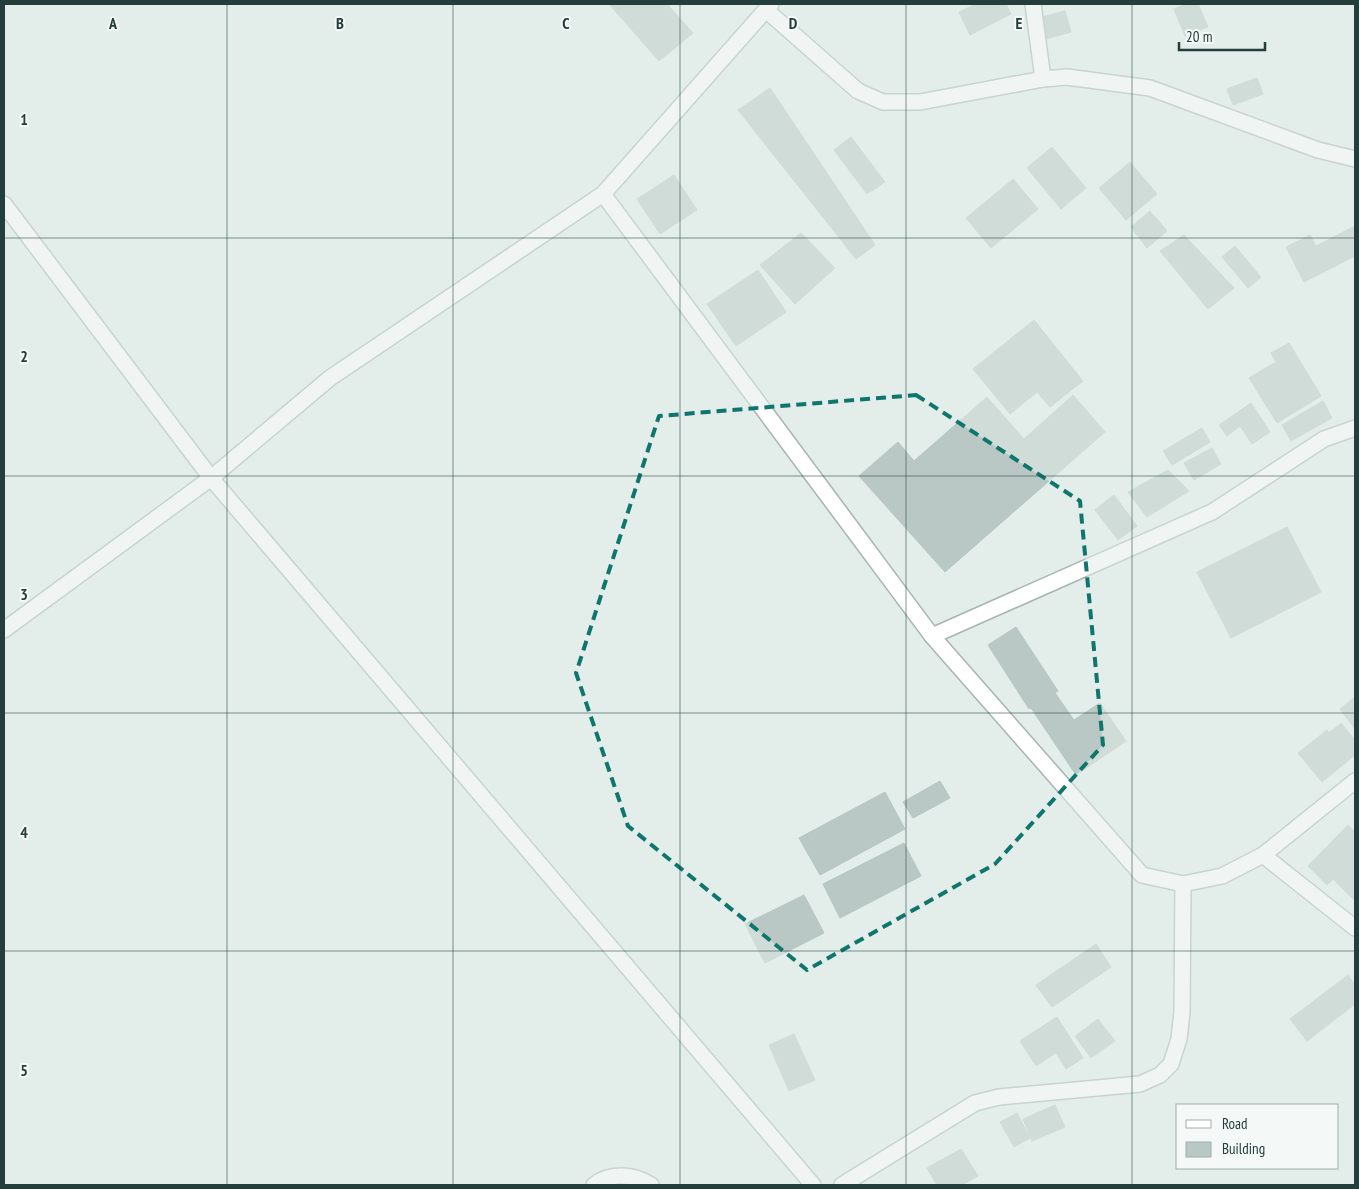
<svg xmlns="http://www.w3.org/2000/svg" width="1359" height="1189" font-family="'PT Sans Narrow',sans-serif">
<style>
.building{fill:#b9c8c4;stroke:#b6c6c2}
.lines{fill:none;stroke-linecap:round;stroke-linejoin:round}
.minor-casing{stroke:#a6b5b2;stroke-width:18}
.minor{stroke:#fff;stroke-width:15}
.marked{fill:none;stroke:#0f766e;stroke-width:4;stroke-dasharray:10 6;stroke-linejoin:round}
.grid{fill:none;stroke:#233e3b;stroke-width:1;stroke-opacity:0.55}
.grid-label{font-size:16px;text-anchor:middle;font-weight:bold;fill:#233e3b;stroke:#f4f9f7;stroke-width:4;stroke-linejoin:round;paint-order:stroke}
</style>
<rect width="100%" height="100%" fill="#e3edea"/>
<g class="building">
<polygon points="609,4 667,4 693,33 659,61"/>
<polygon points="976,4 1006,4 1011,14 970,35 959,12"/>
<polygon points="1186,4 1198,4 1208,27 1185,36 1174,9"/>
<polygon points="1065,11 1071,32 1046,39 1039,18"/>
<polygon points="1257,78 1263,94 1233,105 1227,89"/>
<polygon points="770,88 875,245 856,259 738,110"/>
<polygon points="851,137 885,182 867,194 834,150"/>
<polygon points="1052,147 1086,188 1061,209 1027,168"/>
<polygon points="1130,162 1157,194 1126,220 1099,188"/>
<polygon points="674,175 697,210 660,234 637,199"/>
<polygon points="1013,179 1038,209 991,248 966,218"/>
<polygon points="1150,211 1167,231 1147,248 1131,227"/>
<polygon points="1355,226 1355,256 1304,282 1286,247 1310,235 1316,246"/>
<polygon points="801,233 835,268 795,304 760,265"/>
<polygon points="1184,235 1234,288 1208,309 1160,251"/>
<polygon points="1235,246 1261,277 1248,288 1222,257"/>
<polygon points="758,270 786,312 736,346 707,304"/>
<polygon points="1034,320 1083,381 1050,407 1037,392 1010,414 973,369"/>
<polygon points="1289,343 1321,396 1277,423 1249,378 1276,362 1271,353"/>
<polygon points="1073,395 1105,432 945,572 859,476 898,442 914,461 987,397 1024,439"/>
<polygon points="1323,401 1332,418 1291,441 1282,425"/>
<polygon points="1251,403 1270,432 1252,444 1240,426 1227,436 1219,425"/>
<polygon points="1202,428 1210,442 1172,465 1163,451"/>
<polygon points="1212,448 1221,464 1194,480 1184,463"/>
<polygon points="1168,470 1189,491 1147,517 1128,492"/>
<polygon points="1114,495 1137,526 1118,540 1095,510"/>
<polygon points="1287,527 1321,592 1231,638 1197,572"/>
<polygon points="1016,627 1058,691 1055,693 1074,720 1100,703 1126,741 1076,775 1031,708 1029,709 988,645"/>
<polygon points="1355,697 1355,729 1340,709"/>
<polygon points="1341,723 1355,740 1355,755 1322,782 1298,753 1327,730 1329,733"/>
<polygon points="940,781 950,798 913,818 903,802"/>
<polygon points="885,792 905,829 820,875 799,838"/>
<polygon points="1348,825 1355,832 1355,901 1333,879 1327,885 1308,866"/>
<polygon points="904,843 921,876 840,918 823,884"/>
<polygon points="804,895 824,933 765,963 745,924"/>
<polygon points="1096,944 1111,967 1052,1007 1036,985"/>
<polygon points="1348,975 1355,985 1355,1004 1307,1041 1290,1019"/>
<polygon points="1057,1017 1083,1058 1066,1069 1056,1053 1036,1066 1020,1041"/>
<polygon points="1098,1019 1115,1041 1091,1058 1075,1036"/>
<polygon points="794,1034 815,1080 789,1091 769,1045"/>
<polygon points="1055,1105 1065,1127 1032,1141 1023,1119"/>
<polygon points="1017,1113 1030,1138 1014,1147 1000,1122"/>
<polygon points="961,1149 978,1176 962,1185 937,1185 927,1168"/>
</g>
<g class="lines">
<defs>
<g id="minor">
<polyline points="1033,4 1043,79"/>
<polyline points="766,10 858,91 883,102 920,102 1043,79 1067,77 1150,88 1318,150 1355,159"/>
<polyline points="603,194 932,636 1142,875 1183,884 1222,876 1263,855 1355,781"/>
<polyline points="4,204 211,478 813,1185"/>
<polyline points="4,630 211,478 330,378 603,194 771,4"/>
<polyline points="932,636 1212,512 1324,439 1355,428"/>
<polyline points="1263,855 1355,928"/>
<path d="M594,1185c16,-13 40,-11 57,0"/>
<polyline points="842,1185 975,1103 999,1097 1140,1084 1160,1075 1171,1064 1179,1039 1182,1012 1183,884"/>
</g>
</defs>
<use href="#minor" class="minor-casing"/>
<use href="#minor" class="minor"/>
</g>
<path d="M0 0H1359V1189H0ZM916,395l164,106 23,244 -108,119 -188,106 -179,-144 -52,-153 83,-257z" fill="#e3edea" fill-opacity=".55" fill-rule="evenodd"/>
<path class="marked" d="M916,395l164,106 23,244 -108,119 -188,106 -179,-144 -52,-153 83,-257z"/>
<path class="grid" d="M227,4v1181M453,4v1181M680,4v1181M906,4v1181M1132,4v1181M4,238h1351M4,476h1351M4,713h1351M4,951h1351"/>
<g class="grid-label">
<text x="113" y="29">A</text>
<text x="340" y="29">B</text>
<text x="566" y="29">C</text>
<text x="793" y="29">D</text>
<text x="1019" y="29">E</text>
<text x="24" y="125">1</text>
<text x="24" y="362">2</text>
<text x="24" y="600">3</text>
<text x="24" y="838">4</text>
<text x="24" y="1076">5</text>
</g>
<rect width="1359" height="1189" fill="none" stroke="#233e3b" stroke-width="10"/>
<rect x="1176" y="1104" width="162" height="65" fill="#f4f9f7" stroke="#a0aeac"/>
<rect x="1186" y="1120" width="25" height="8" fill="#ffffff" stroke="#a0aeac"/>
<text x="1222" y="1129" font-size="15" fill="#233e3b">Road</text>
<rect x="1186" y="1142" width="25" height="15" fill="#b9c8c4" stroke="#a0aeac"/>
<text x="1222" y="1154" font-size="15" fill="#233e3b">Building</text>
<path d="M1179 42v8h86v-8" fill="none" stroke="#233e3b" stroke-width="2.5"/>
<text x="1186" y="42" font-size="15" fill="#233e3b" stroke="#f4f9f7" stroke-width="4" paint-order="stroke">20 m</text>
</svg>
